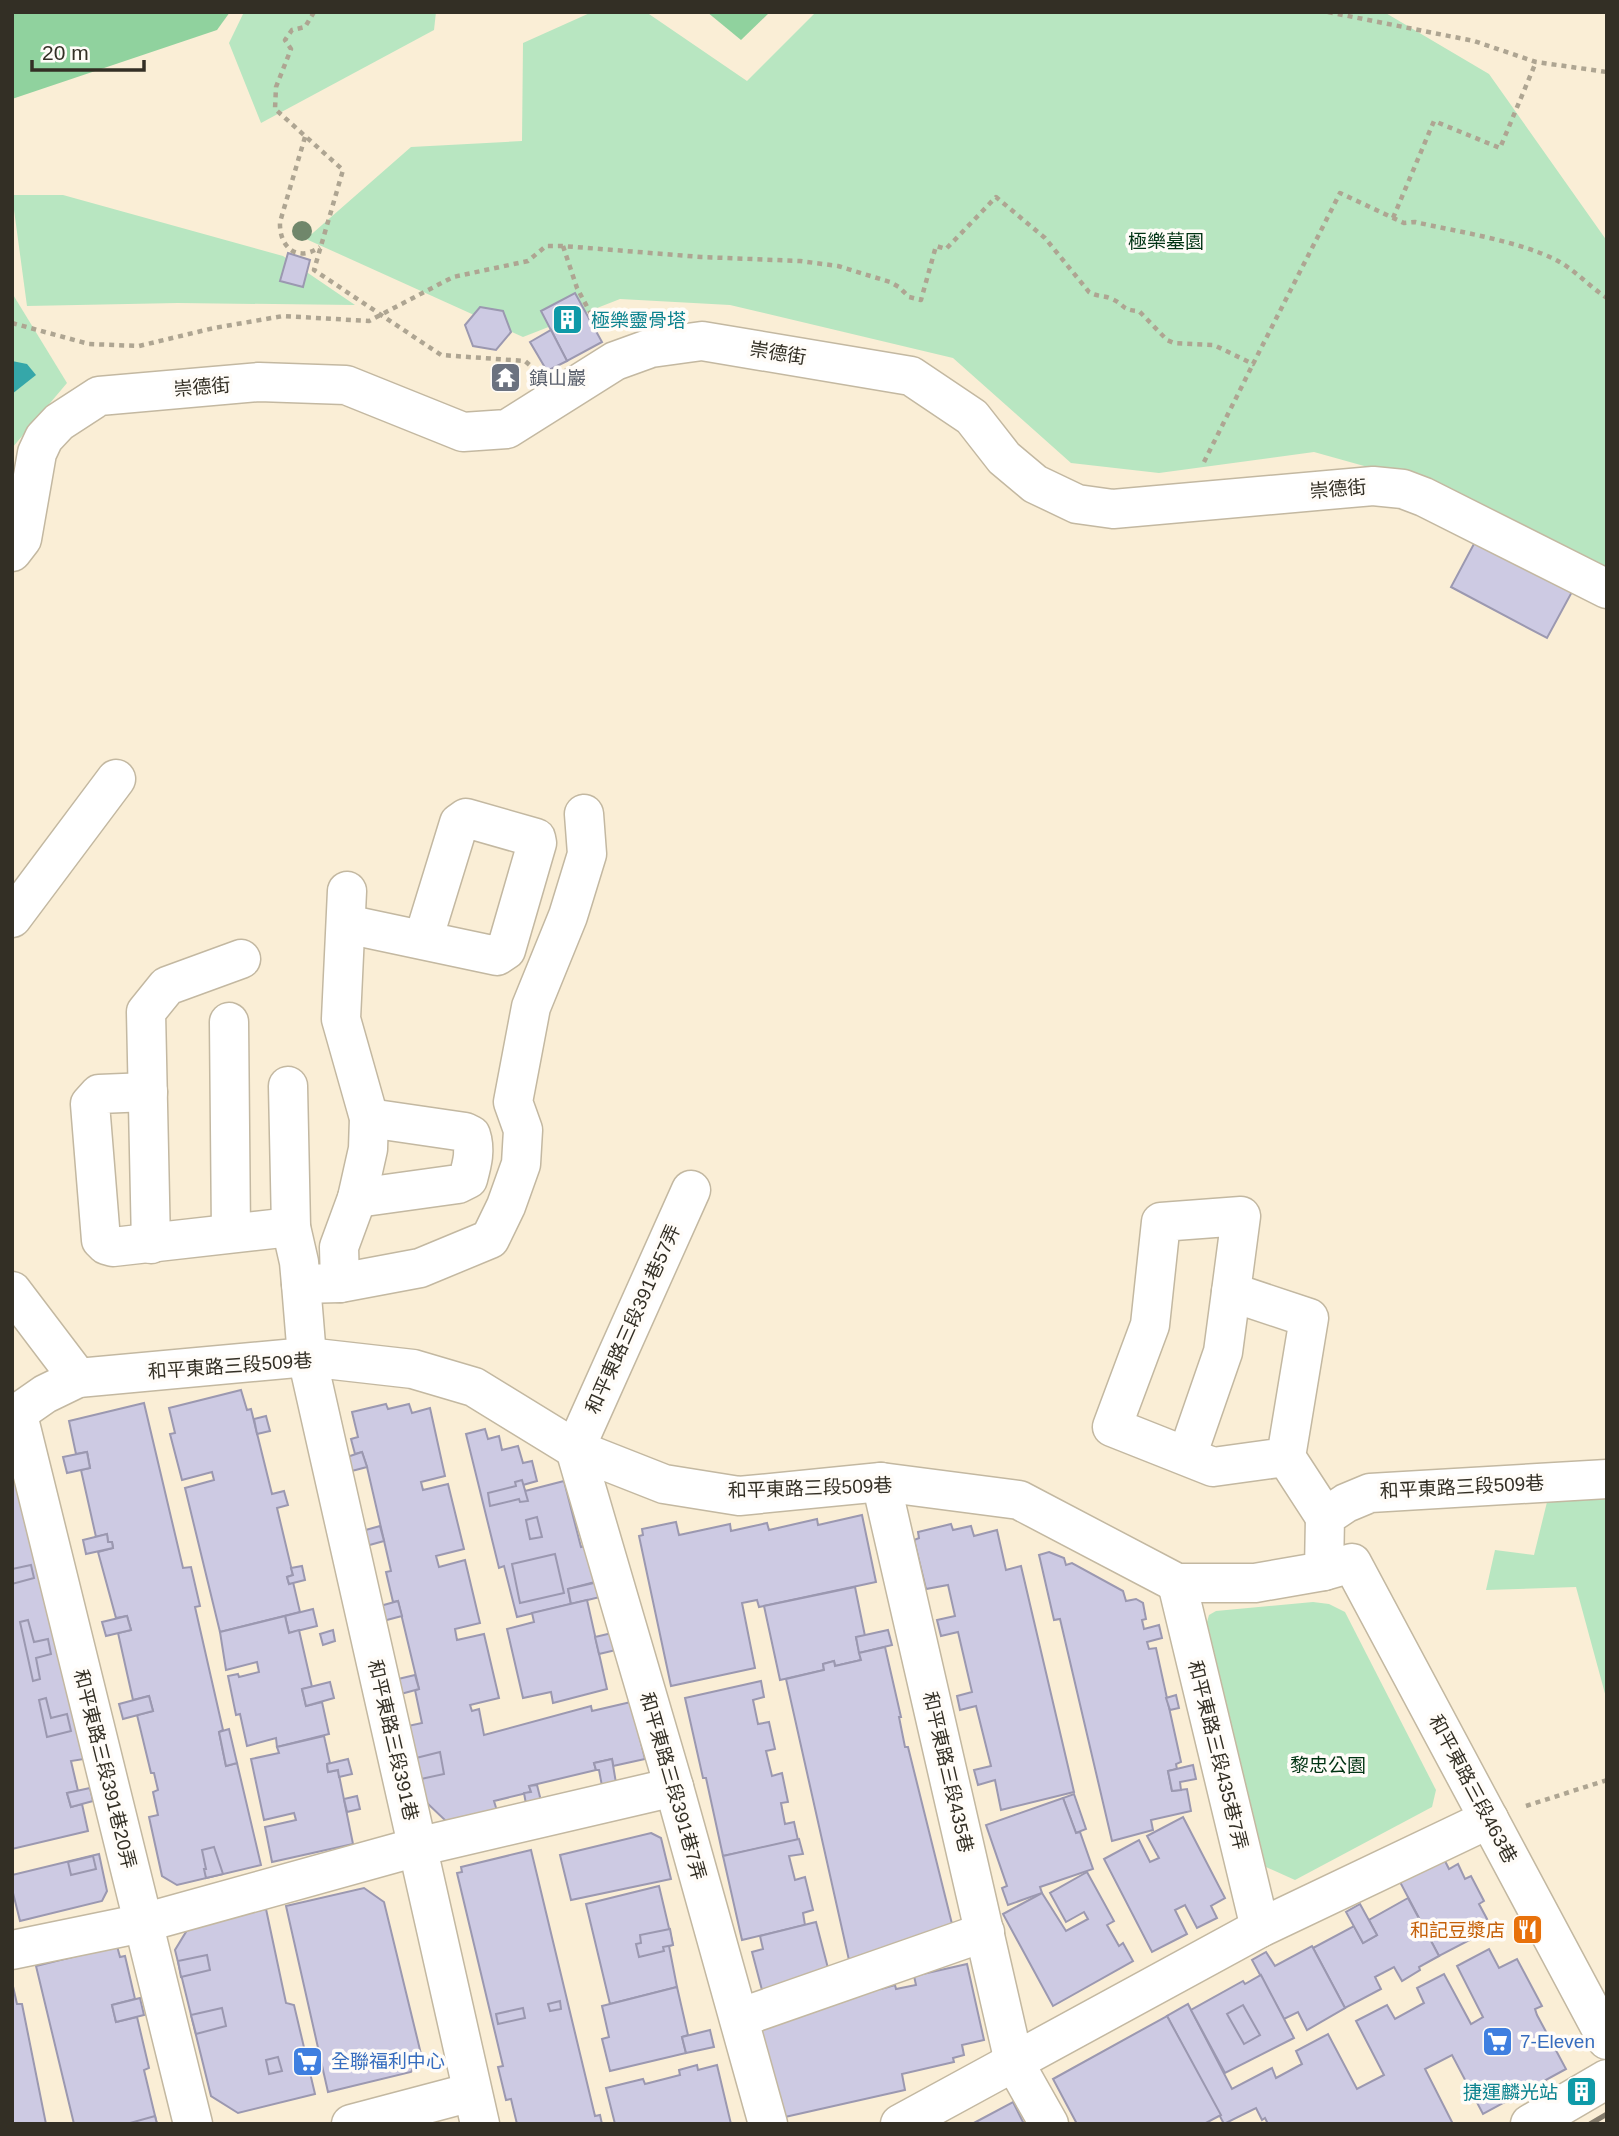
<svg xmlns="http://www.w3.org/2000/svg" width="1619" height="2136" font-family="Arial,'Noto Sans TC',sans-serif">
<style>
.green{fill:#b8e6c1}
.forest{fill:#90d29e}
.water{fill:#35a7a9}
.building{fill:#cdcae3;stroke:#9b98b0;stroke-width:2}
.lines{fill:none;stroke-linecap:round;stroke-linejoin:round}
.minor-casing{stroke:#c3b8a1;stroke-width:41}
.major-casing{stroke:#c3b8a1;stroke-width:41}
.path{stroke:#aea592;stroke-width:4.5;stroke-dasharray:5 5;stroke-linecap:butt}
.minor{stroke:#fff;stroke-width:38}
.major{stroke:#fff;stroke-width:38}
.rail{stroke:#867e6f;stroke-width:5}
.tree{fill:#70876b}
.labels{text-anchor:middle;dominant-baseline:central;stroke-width:7;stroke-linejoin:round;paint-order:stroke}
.park-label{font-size:19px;fill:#003313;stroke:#fffcf8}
.culture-label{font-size:19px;fill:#0d838f;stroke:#fffcf8;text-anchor:start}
.street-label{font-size:19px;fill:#332f25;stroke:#fffcf8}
.worship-label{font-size:19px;fill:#5b616d;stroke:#fffcf8;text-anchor:start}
.food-label{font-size:19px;fill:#c56008;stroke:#fffcf8;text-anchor:end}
.shop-label{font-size:19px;fill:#366cbe;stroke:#fffcf8;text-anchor:start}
</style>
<rect width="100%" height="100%" fill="#faeed6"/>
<g class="green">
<polygon points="244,12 436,12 434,30 261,123 229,43"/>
<polygon points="592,12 646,12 747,81 816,12 1384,12 1489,74 1607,241 1607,570 1425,483 1314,452 1159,473 1071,463 953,358 730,305 620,299 523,337 306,239 411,147 522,141 523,43"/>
<polygon points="12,195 63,195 283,256 355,305 178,303 27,306"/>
<polygon points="12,293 67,383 12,448"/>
<polygon points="1607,1499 1607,1701 1576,1587 1486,1590 1495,1550 1534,1555 1547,1502"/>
<polygon points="1313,1602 1329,1604 1345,1612 1436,1790 1432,1807 1295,1880 1266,1867 1207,1622 1209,1615 1216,1611"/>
</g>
<g class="forest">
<polygon points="12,12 230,12 217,30 12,99"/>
<polygon points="707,12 770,12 741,40"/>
</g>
<polygon class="water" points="12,361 27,364 36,375 12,394"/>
<g class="building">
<polygon points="288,253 310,260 303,287 280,281"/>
<polygon points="575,293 602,342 567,361 541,311"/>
<polygon points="480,307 503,311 511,332 496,350 473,346 465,325"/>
<polygon points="551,330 567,361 547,371 530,342"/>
<polygon points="498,367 518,370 514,390 495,387"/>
<polygon points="1476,540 1573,590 1547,638 1451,587"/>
<polygon points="241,1390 247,1410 251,1409 272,1494 284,1491 288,1505 277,1508 293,1575 287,1577 289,1584 293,1582 300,1612 220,1632 185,1488 214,1480 212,1472 182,1480 170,1434 175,1433 169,1408"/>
<polygon points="144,1403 183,1568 191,1567 200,1606 195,1607 223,1730 219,1732 226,1766 237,1763 261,1865 177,1885 162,1876 149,1817 158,1815 153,1792 158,1790 154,1773 151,1773 137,1715 153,1711 149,1696 133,1700 118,1633 131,1630 127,1616 116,1618 98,1552 113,1548 112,1542 108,1542 107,1534 96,1537 81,1470 90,1468 87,1452 76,1454 69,1421"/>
<polygon points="386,1404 388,1409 409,1404 412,1413 430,1408 445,1476 421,1482 423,1490 448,1484 464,1549 436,1556 439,1567 465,1560 480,1623 455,1629 457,1640 484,1634 499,1698 470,1705 472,1711 479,1709 484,1735 591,1706 592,1711 631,1702 645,1759 613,1766 612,1759 594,1763 596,1770 529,1786 531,1792 494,1801 497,1811 448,1823 427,1803 408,1726 422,1723 415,1690 419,1689 398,1601 393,1602 386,1572 391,1571 367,1467 362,1452 355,1454 351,1439 358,1437 352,1412"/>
<polygon points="266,1416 270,1431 257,1434 254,1419"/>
<polygon points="485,1429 488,1439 499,1436 502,1450 518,1446 523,1463 532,1461 537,1481 523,1485 525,1491 564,1481 581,1547 586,1546 595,1582 568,1589 571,1604 517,1617 504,1566 499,1568 466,1434"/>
<polygon points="87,1452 90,1468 67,1473 63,1457"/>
<polygon points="362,1452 367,1467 348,1472 344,1458"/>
<polygon points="12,1460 84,1759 71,1761 78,1791 67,1793 71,1807 82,1804 88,1831 12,1849"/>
<polygon points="522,1480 528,1501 520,1502 519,1499 490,1506 488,1493 516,1486 515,1482"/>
<polygon points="862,1515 876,1582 759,1607 757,1600 742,1603 755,1668 671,1686 639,1536 643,1535 642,1529 676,1522 679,1535 730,1524 731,1531 767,1523 769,1530 817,1519 818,1525"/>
<polygon points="537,1517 542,1537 530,1539 526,1520"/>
<polygon points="951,1524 953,1530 971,1526 974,1536 997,1530 1006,1570 1021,1566 1074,1792 1001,1810 995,1780 978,1785 974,1770 991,1766 976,1706 960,1710 957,1696 972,1692 958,1632 941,1636 937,1620 955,1616 948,1585 926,1589 914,1540 919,1538 918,1532"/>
<polygon points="380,1526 384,1541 366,1546 362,1531"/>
<polygon points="107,1534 108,1542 112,1542 113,1548 86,1554 83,1540"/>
<polygon points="1049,1552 1064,1558 1066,1565 1072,1563 1123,1591 1126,1601 1136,1599 1143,1603 1146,1619 1142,1620 1144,1629 1159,1625 1162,1638 1147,1642 1149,1649 1156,1648 1181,1762 1176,1764 1177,1769 1168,1771 1172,1791 1187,1789 1191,1811 1151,1820 1153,1830 1112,1841 1060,1619 1054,1620 1040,1559 1039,1555"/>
<polygon points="555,1554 564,1593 520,1603 512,1564"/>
<polygon points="31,1565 34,1578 12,1584 12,1569"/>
<polygon points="302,1566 305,1580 289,1584 287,1577 293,1575 291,1568"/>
<polygon points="598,1582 600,1597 571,1604 568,1589"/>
<polygon points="855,1587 865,1636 856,1637 861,1660 835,1666 834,1661 823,1664 824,1670 780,1680 764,1606"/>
<polygon points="587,1600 607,1689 553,1703 551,1692 523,1698 507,1629 534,1622 532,1613"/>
<polygon points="398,1601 402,1616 383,1621 380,1606"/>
<polygon points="313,1609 317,1626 289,1633 285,1616"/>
<polygon points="127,1616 131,1630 106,1636 102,1622"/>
<polygon points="285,1616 289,1633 299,1630 312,1687 302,1689 306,1706 322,1702 329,1734 277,1747 276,1738 247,1746 240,1714 236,1715 228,1676 238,1674 239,1677 259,1672 257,1662 226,1670 220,1632"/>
<polygon points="28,1620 34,1642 48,1639 51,1654 36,1658 40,1679 33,1681 20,1622"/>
<polygon points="333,1630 335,1641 323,1645 320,1634"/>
<polygon points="888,1630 892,1645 859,1653 856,1637"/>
<polygon points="612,1633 616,1650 599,1654 595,1637"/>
<polygon points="885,1647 901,1717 899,1717 905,1747 908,1747 957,1944 851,1969 786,1679 824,1670 823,1664 834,1661 835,1666 861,1660 859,1653"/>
<polygon points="415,1675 419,1689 401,1694 398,1679"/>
<polygon points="761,1681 764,1697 753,1700 758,1724 769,1722 775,1749 766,1751 772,1776 782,1773 788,1802 781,1803 785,1824 794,1822 798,1840 723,1856 706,1778 703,1778 685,1698"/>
<polygon points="330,1682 334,1698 306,1706 302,1689"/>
<polygon points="1176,1695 1179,1708 1170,1710 1166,1698"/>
<polygon points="149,1696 153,1711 123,1719 119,1704"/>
<polygon points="46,1698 51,1718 67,1714 71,1731 47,1737 39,1700"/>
<polygon points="229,1729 237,1763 226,1766 219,1732"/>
<polygon points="324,1736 330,1763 327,1764 328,1772 338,1770 353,1844 272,1862 265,1827 296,1820 294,1813 264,1820 251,1759 279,1753 277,1747"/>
<polygon points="440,1752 444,1774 421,1779 416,1758"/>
<polygon points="348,1759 352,1774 339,1777 338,1770 328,1772 327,1764"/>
<polygon points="612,1759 616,1783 602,1786 599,1770 596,1770 594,1763"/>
<polygon points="1193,1765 1196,1779 1180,1782 1181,1790 1172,1791 1168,1771"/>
<polygon points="537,1785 541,1801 526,1804 524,1793 531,1792 529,1786"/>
<polygon points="90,1788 93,1801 71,1807 67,1793"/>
<polygon points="1074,1794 1086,1829 1076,1833 1063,1798"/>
<polygon points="357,1796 360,1809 347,1812 344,1799"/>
<polygon points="1063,1798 1076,1833 1080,1832 1093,1869 1040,1887 1042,1893 1008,1905 1002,1888 1007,1886 986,1825"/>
<polygon points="1183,1817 1225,1898 1211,1906 1217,1918 1197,1928 1185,1905 1175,1910 1187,1934 1152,1952 1104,1859 1139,1840 1150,1862 1159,1858 1147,1836"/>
<polygon points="651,1833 661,1838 671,1879 571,1900 560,1855"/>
<polygon points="799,1839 803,1854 789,1856 795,1880 805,1877 813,1910 803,1913 805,1925 742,1940 723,1856"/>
<polygon points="214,1847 223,1874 206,1878 204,1869 206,1869 202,1850"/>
<polygon points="531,1850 595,2116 600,2115 602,2124 517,2124 511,2099 506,2100 498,2067 503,2066 457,1873 462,1872 461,1867"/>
<polygon points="99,1854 107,1891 102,1901 20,1921 12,1889 12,1875"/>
<polygon points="93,1856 96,1869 71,1875 68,1862"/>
<polygon points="1444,1859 1449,1869 1458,1864 1465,1879 1471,1876 1484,1901 1479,1904 1487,1919 1479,1924 1483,1933 1439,1956 1400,1882"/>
<polygon points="1087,1872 1114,1921 1107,1925 1119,1946 1123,1943 1133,1961 1053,2006 1003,1914 1042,1893 1066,1931 1088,1919 1084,1912 1066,1922 1050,1893"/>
<polygon points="659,1886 673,1945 669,1946 677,1987 610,2004 586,1904"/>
<polygon points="364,1888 384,1902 421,2054 411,2072 328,2092 286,1906"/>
<polygon points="1408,1898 1439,1956 1419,1967 1420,1970 1402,1981 1394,1967 1375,1977 1381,1989 1345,2008 1313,1948 1354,1926 1363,1943 1377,1935 1369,1920"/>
<polygon points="1360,1904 1377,1935 1363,1943 1346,1912"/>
<polygon points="266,1909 286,2003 294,2005 315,2094 238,2113 211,2096 175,1950 189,1927"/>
<polygon points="816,1922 829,1972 762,1990 752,1952 763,1949 760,1936"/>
<polygon points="670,1929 673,1945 663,1947 664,1951 639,1957 636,1944 641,1943 640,1935"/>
<polygon points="117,1946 120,1957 125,1956 135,1999 112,2005 116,2022 137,2017 149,2068 144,2070 157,2124 74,2124 36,1966"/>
<polygon points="1312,1946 1345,2008 1307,2030 1298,2012 1284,2019 1252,1960 1266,1952 1275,1966"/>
<polygon points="1489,1949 1499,1968 1517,1959 1542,2006 1535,2009 1537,2015 1566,2069 1483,2114 1452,2055 1425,2069 1453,2124 1268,2124 1265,2118 1262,2120 1256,2108 1224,2124 1167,2016 1188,2004 1232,2089 1272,2068 1276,2078 1302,2064 1296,2051 1328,2034 1357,2089 1384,2075 1356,2021 1387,2005 1395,2019 1424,2003 1417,1988 1444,1974 1471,2024 1483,2017 1457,1966"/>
<polygon points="207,1955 210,1970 181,1977 178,1961"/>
<polygon points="967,1964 984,2040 962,2045 964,2055 953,2058 954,2062 902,2074 905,2090 776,2119 752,2017 880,1985 881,1989 895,1985 896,1989 916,1985 914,1976"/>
<polygon points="1261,1975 1294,2038 1225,2073 1191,2010 1243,1981 1245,1984"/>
<polygon points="12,1982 17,2004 22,2004 46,2124 12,2124"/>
<polygon points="677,1987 688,2035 682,2037 686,2053 610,2071 602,2039 609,2037 602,2006"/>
<polygon points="140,1998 144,2015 116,2022 112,2005"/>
<polygon points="560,2001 561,2009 550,2011 548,2004"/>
<polygon points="1243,2005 1260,2035 1244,2044 1227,2014"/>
<polygon points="222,2008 226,2026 196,2034 191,2015"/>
<polygon points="523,2008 525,2018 498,2024 496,2014"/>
<polygon points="1167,2016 1221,2115 1204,2124 1077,2124 1053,2079"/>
<polygon points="710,2030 714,2047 686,2053 682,2037"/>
<polygon points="278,2057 282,2071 269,2074 266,2060"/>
<polygon points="697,2065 698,2070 717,2065 731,2124 615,2124 606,2088 643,2079 645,2084 680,2075 679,2070"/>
<polygon points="1013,2102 1024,2124 972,2124"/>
<polygon points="155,2116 157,2124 130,2124 130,2123"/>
</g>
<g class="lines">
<defs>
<g id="minor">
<polyline points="12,552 22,539 37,453 44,438 59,422 99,396 259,382 346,385 463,432 507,429 615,361 651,348 702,341 911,376 972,417 1004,458 1035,484 1077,504 1113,509 1373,486 1403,489 1424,497 1607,589"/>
<polyline points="12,918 116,779"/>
<polyline points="346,924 497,956 506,950 537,843 536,838 466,818 459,823 423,940"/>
<polyline points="229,1022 231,1233"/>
<polyline points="288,1086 291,1227 299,1262 301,1284"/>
<polyline points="148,1092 99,1094 90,1104 101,1240 106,1245 113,1247 291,1227"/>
<polyline points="691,1190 575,1449 674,1787 768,2124"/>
<path d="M357,1198l101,-14 10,-5c4,-15 8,-29 3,-44l-6,-3 -96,-14"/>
<polyline points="151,1244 146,1012 167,986 241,959"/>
<polyline points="340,1283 339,1247 357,1198 368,1149 369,1118 341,1019 347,891"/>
<polyline points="12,1291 78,1378"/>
<polyline points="18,1415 193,2124"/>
<polyline points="12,1417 45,1394 78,1378 307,1357 413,1369 474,1387 575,1449 664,1484 739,1496 881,1482 1019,1500 1177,1583 1255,1583 1324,1571 1325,1517 1346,1503 1370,1493 1607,1479"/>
<polyline points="1187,1456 1223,1352 1231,1292"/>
<polyline points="1286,1457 1213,1467 1112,1427 1150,1325 1161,1222 1241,1216 1231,1292 1309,1318 1286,1457 1325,1517"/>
<polyline points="881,1482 1014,2062 1049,2124"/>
<polyline points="1324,1571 1352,1563 1607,2040"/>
<polyline points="1177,1583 1260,1928"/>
<polyline points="12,1950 143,1923 417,1847 674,1787"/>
<polyline points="739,2018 985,1932"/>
<polyline points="351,2124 472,2092"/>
<polyline points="480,2124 307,1357 301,1284 340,1283 420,1268 490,1239 506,1206 521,1164 523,1130 513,1102 531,1007 568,916 587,854 584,814"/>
<polyline points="900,2124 1260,1928 1489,1819"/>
</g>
<polyline id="major" points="1530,2124 1607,2079"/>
</defs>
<use href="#minor" class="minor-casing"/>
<use href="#major" class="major-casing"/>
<g class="path">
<polyline points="314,12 305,27 292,30 285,40 291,49 276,87 275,109 343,170 314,270 441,355 525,361 533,368"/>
<polyline points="1328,12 1474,41 1536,62 1607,72"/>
<path d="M305,137l-25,85c-1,25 17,41 40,25"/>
<polyline points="1393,218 1434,121 1500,148 1536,62"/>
<polyline points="563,246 577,288 599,329"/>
<path d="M12,323l77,21 50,2 75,-18 69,-12 86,5 84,-44 75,-16 18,-15h17l138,11 99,4 38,5 52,16 9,5 10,10 12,3 15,-54 10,3 50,-52 49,41 44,54c8,5 15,3 23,7 14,6 8,11 27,12l28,29 7,3 40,2 39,19 87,-171 64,30 11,-1c44,10 105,19 143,39 18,10 32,26 49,37"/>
<polyline points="1204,462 1253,364"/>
<polyline points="1526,1806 1607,1780"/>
</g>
<use href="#minor" class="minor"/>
<use href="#major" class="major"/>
<polyline class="rail" points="1590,2124 1607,2114"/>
</g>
<circle class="tree" cx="302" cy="231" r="10"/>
<defs>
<symbol id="building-square" viewBox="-11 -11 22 22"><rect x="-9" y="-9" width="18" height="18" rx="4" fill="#0f9aa8" stroke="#fffcf8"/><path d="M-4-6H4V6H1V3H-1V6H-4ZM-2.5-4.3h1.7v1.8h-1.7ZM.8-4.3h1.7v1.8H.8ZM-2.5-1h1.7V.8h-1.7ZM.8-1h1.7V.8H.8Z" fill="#fff"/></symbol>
<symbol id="temple-square" viewBox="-11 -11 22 22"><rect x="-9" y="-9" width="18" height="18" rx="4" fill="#6b7280" stroke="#fffcf8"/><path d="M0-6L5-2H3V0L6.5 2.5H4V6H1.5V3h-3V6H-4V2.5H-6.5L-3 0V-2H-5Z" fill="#fff"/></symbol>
<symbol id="restaurant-square" viewBox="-11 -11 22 22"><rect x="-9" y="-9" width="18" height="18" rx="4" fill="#e8710a" stroke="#fffcf8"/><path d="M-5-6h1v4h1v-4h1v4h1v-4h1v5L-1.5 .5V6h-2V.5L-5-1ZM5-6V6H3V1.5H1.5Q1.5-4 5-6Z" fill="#fff"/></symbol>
<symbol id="supermarket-square" viewBox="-11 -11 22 22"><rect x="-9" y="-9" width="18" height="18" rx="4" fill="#3f7fe0" stroke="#fffcf8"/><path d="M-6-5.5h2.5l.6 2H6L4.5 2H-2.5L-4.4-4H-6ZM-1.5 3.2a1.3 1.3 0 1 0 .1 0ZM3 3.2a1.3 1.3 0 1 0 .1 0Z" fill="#fff"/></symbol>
</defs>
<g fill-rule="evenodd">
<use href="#building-square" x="550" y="302" width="35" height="35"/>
<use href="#temple-square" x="488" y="360" width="35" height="35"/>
<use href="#restaurant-square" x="1510" y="1912" width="35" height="35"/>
<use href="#supermarket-square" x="1480" y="2024" width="35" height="35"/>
<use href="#supermarket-square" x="290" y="2044" width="35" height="35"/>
<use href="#building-square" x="1564" y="2074" width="35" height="35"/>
</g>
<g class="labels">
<g class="park-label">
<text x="1166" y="241">極樂墓園</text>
<text x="1328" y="1765">黎忠公園</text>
</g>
<g class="culture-label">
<text x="591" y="320">極樂靈骨塔</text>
<text x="1558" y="2092" text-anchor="end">捷運麟光站</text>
</g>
<g class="street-label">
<text transform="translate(778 353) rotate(9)">崇德街</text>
<text transform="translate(202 387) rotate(-5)">崇德街</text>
<text transform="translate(1338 489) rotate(-5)">崇德街</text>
<text transform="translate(633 1319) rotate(-66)">和平東路三段391巷57弄</text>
<text transform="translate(230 1366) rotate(-4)">和平東路三段509巷</text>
<text transform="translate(1462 1487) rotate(-3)">和平東路三段509巷</text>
<text transform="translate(810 1488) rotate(-2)">和平東路三段509巷</text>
<text transform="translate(393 1740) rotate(77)">和平東路三段391巷</text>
<text transform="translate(1218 1755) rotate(76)">和平東路三段435巷7弄</text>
<text transform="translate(105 1769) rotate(76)">和平東路三段391巷20弄</text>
<text transform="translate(948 1772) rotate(77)">和平東路三段435巷</text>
<text transform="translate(673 1786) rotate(74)">和平東路三段391巷7弄</text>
<text transform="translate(1473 1789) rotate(62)">和平東路三段463巷</text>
</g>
<g class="worship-label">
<text x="529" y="378">鎮山巖</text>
</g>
<g class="food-label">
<text x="1505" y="1930">和記豆漿店</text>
</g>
<g class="shop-label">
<text x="1520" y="2041">7-Eleven</text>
<text x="331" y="2061">全聯福利中心</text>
</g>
</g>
<rect width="1619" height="2136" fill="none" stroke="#332f25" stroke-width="28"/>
<path d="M32 60v10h112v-10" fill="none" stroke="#332f25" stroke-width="3.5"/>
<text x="42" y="60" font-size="21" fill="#332f25" stroke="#fffcf8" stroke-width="5" paint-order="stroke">20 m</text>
</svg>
